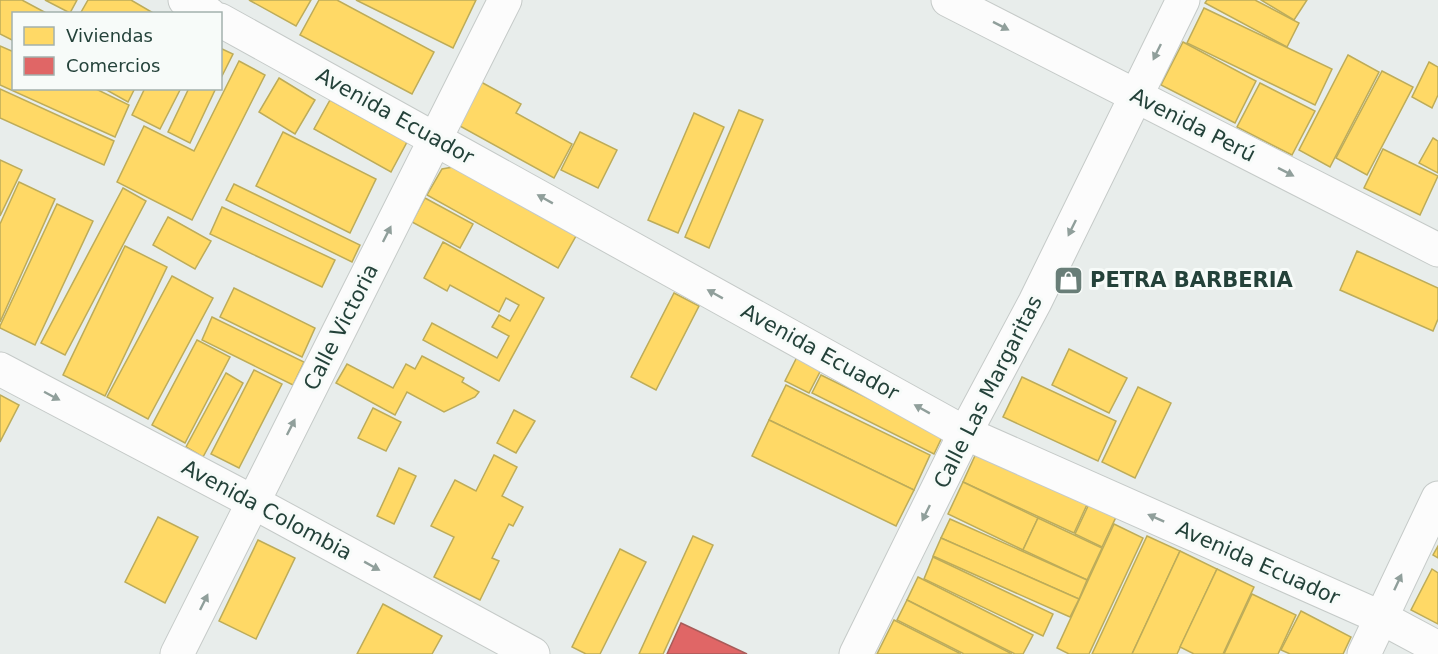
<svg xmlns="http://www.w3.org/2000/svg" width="1438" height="654" font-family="'DejaVu Sans',sans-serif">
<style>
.homes{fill:#ffd966;stroke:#bdac59;stroke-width:1.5}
.shops{fill:#e06666;stroke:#a85b59;stroke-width:1.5}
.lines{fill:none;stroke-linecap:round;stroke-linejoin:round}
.minor-casing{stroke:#c5cac8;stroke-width:35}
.minor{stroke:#fcfcfc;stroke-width:33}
.oneway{fill:#909f9b}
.labels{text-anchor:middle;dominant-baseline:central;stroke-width:6;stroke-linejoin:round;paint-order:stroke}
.street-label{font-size:21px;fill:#24423a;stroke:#f7fbf9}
.poi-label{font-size:21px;font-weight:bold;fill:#24423a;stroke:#f7fbf9;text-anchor:start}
</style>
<rect width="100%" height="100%" fill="#e8edeb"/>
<g class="homes">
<polygon points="0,0 22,0 48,14 14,14 14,41 0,34"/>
<polygon points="45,0 77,0 70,13"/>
<polygon points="88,0 131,0 155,14 80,14"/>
<polygon points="249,0 311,0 296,26"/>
<polygon points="319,0 337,0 434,52 412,94 300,35"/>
<polygon points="356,0 476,0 453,48"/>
<polygon points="1207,0 1255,0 1299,23 1287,47 1205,3"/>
<polygon points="1261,0 1307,0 1294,20"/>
<polygon points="1204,8 1332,69 1315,105 1187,43"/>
<polygon points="1183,42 1256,81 1235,123 1161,85"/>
<polygon points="0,46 14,52 14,88 94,88 129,105 115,137 0,85"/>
<polygon points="220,48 233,54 220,80"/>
<polygon points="1348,55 1379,72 1330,167 1299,150"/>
<polygon points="239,61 265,75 192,220 117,182 144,126 194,151"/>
<polygon points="1429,62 1438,67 1438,95 1432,108 1412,97"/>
<polygon points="1382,71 1413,87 1367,175 1336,158"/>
<polygon points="279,78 315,100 295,134 259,112"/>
<polygon points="481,82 521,104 516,113 572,144 554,178 458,125"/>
<polygon points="1260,83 1315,111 1292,155 1237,127"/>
<polygon points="103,88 135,88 128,102"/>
<polygon points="145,88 181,88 160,129 132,115"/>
<polygon points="189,88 216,88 190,143 168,132"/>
<polygon points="0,89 114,141 104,165 0,118"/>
<polygon points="330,100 407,142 391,172 314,129"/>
<polygon points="739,110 763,120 709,248 685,237"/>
<polygon points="694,113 724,127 678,233 648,220"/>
<polygon points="283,132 376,179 350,233 256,186"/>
<polygon points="580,132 617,150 598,188 561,170"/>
<polygon points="1433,138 1438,141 1438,173 1419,163"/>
<polygon points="1383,149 1438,176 1420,215 1364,188"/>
<polygon points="0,160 22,170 0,216"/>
<polygon points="453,167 576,236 558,268 427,195 442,169"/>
<polygon points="19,182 55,199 0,322 0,224"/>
<polygon points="234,184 360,245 352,262 226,200"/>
<polygon points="123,188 146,201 65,355 41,343"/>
<polygon points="425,198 473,224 460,248 412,222"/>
<polygon points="57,204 93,221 35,345 0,328 0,326"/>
<polygon points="222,207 335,260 322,287 210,234"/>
<polygon points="168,217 211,241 195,269 153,245"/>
<polygon points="443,242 544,298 499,381 423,340 432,323 497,358 509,336 492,327 499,315 510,321 519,305 506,298 499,312 450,285 447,291 424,278"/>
<polygon points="125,246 167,267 105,396 63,375"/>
<polygon points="1357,251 1438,288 1438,319 1433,331 1340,290"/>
<polygon points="172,276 213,298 148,419 107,397"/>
<polygon points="234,288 315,328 302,357 220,317"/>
<polygon points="674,293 699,306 656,390 631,377"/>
<polygon points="212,317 304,362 293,385 202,340"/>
<polygon points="197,340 230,357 185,443 152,425"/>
<polygon points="801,349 825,362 809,393 785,381"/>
<polygon points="1069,349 1127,378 1109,413 1052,385"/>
<polygon points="422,356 464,378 462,382 479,392 475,397 444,412 407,392 395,415 336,383 347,364 393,388 406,364 415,369"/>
<polygon points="254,370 282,384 239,468 211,454"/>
<polygon points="226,373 243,383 203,457 186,447"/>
<polygon points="821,375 943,435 934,454 812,393"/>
<polygon points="1022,377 1116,421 1098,461 1003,417"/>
<polygon points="786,385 930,455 914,490 769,420"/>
<polygon points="1138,387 1171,403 1135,478 1102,462"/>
<polygon points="0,395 19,405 0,442"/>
<polygon points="373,408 401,422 386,451 358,438"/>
<polygon points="514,410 535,421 516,453 497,443"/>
<polygon points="769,420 914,490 896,526 752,456"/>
<polygon points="979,447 1090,498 1074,533 963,482"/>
<polygon points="494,455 517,467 502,496 523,507 513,526 509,524 492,558 499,561 480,600 434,577 454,537 431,526 455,480 476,491"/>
<polygon points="399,468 416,476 394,524 377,516"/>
<polygon points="963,482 1038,518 1023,550 948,514"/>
<polygon points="1089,504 1116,517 1102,547 1075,534"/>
<polygon points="158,517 198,537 165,603 125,582"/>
<polygon points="1038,518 1102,548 1087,580 1023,550"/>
<polygon points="950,519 1087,580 1079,599 941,538"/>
<polygon points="1114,524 1143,538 1089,654 1069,654 1057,648"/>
<polygon points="693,536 713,545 663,654 639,654"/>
<polygon points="1147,536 1180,551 1132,654 1092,654"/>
<polygon points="941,538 1079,599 1070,617 933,556"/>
<polygon points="258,540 295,558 256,639 219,621"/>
<polygon points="1438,546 1438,558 1433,555"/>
<polygon points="620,549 646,562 600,654 586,654 572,647"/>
<polygon points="1180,551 1217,569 1177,654 1132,654"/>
<polygon points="933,557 1053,614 1043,636 924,579"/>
<polygon points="1217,569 1254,587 1223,654 1194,654 1180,647"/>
<polygon points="1432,569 1438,573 1438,624 1411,610"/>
<polygon points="918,577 1033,635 1023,654 1015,654 907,600"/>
<polygon points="1252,594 1296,615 1278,654 1224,654"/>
<polygon points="907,600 1012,654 964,654 897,620"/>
<polygon points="383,604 442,636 432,654 357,654"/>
<polygon points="1301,611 1351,637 1343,654 1290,654 1281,650"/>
<polygon points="894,620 961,654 877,654"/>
</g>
<polygon class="shops" points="681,623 747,654 667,654"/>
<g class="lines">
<defs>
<g id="minor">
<polyline points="185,0 209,14"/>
<polyline points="948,0 1438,250"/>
<polyline points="220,20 965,433 1382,618 1438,648"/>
<polyline points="0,369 253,502 533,654"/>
<polyline points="177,654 505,0"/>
<polyline points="856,654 965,433 1035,302 1183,0"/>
<polyline points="1364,654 1438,498"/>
</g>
</defs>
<use href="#minor" class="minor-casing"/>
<use href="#minor" class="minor"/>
</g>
<defs><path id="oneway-solid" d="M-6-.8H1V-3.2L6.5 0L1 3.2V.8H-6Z" transform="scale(1.5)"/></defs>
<g class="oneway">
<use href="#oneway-solid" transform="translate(1001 26) rotate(27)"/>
<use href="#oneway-solid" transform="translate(1157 52) rotate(116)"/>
<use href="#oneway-solid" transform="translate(1286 172) rotate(27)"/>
<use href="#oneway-solid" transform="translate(545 199) rotate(-151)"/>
<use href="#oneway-solid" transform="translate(1072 228) rotate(116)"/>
<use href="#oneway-solid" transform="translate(387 234) rotate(-63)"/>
<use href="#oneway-solid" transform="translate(715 294) rotate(-151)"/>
<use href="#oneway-solid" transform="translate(52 396) rotate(28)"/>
<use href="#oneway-solid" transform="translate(922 409) rotate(-151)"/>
<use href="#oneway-solid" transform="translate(291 427) rotate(-63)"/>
<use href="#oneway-solid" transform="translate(926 513) rotate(116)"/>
<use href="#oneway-solid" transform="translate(1156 518) rotate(-156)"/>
<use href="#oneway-solid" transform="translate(372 566) rotate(29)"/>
<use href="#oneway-solid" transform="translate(1398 582) rotate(-65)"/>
<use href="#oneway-solid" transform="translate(204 602) rotate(-64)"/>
</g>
<defs>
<symbol id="shop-square" viewBox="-11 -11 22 22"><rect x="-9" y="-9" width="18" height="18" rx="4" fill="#697e78" stroke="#f7fbf9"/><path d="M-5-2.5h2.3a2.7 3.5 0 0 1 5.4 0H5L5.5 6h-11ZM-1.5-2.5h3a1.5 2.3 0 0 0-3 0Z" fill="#fff"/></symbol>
</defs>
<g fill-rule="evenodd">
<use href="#shop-square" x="1052" y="264" width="33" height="33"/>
</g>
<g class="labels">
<g class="street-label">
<text transform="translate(395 116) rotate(29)">Avenida Ecuador</text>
<text transform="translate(1193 125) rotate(27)">Avenida Perú</text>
<text transform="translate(341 327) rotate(-63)">Calle Victoria</text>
<text transform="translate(820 352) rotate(29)">Avenida Ecuador</text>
<text transform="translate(988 392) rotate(-63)">Calle Las Margaritas</text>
<text transform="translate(267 510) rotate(28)">Avenida Colombia</text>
<text transform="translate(1258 563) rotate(24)">Avenida Ecuador</text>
</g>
<g class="poi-label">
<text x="1090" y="280">PETRA BARBERIA</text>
</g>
</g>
<rect x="12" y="12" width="210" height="78" fill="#f7fbf9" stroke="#a3b1ad" stroke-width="1.5"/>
<rect x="24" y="27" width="30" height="18" fill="#ffd966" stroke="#a3b1ad" stroke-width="1.5"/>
<text x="66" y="42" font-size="18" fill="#24423a">Viviendas</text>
<rect x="24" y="57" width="30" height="18" fill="#e06666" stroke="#a3b1ad" stroke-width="1.5"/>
<text x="66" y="72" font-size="18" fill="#24423a">Comercios</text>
</svg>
